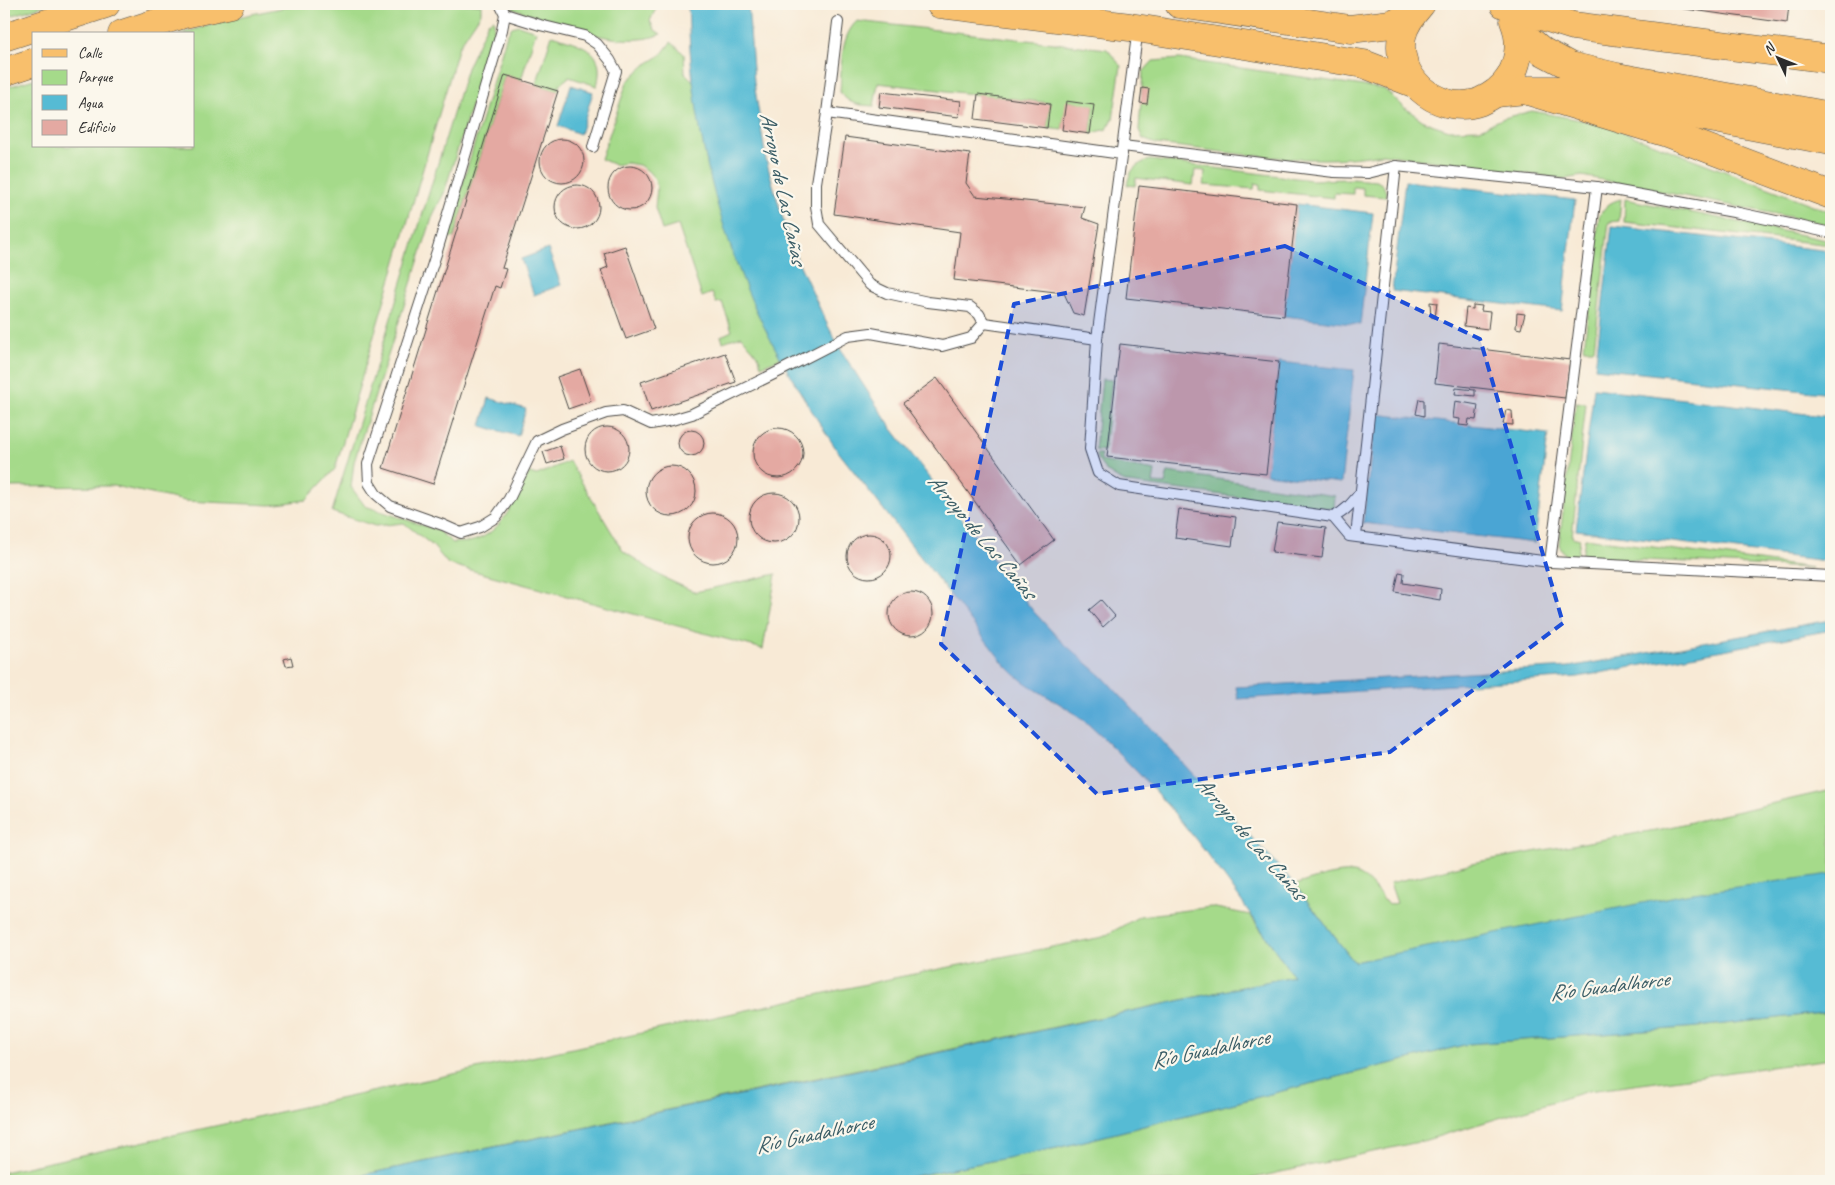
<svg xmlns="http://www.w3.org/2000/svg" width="1835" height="1185" font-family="Caveat,sans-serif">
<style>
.green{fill:#a5da8a;stroke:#68825a}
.water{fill:#56bbd4;stroke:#407380}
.building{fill:#e4a9a2}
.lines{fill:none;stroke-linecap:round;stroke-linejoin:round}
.service-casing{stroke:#4a4845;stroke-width:12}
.primary-casing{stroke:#4a4845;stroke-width:29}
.motorway-casing{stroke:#4a4845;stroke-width:29}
.service{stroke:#fff;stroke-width:10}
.primary{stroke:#f8bf6c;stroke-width:28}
.motorway{stroke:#f8bf6c;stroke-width:28}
.marked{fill:#1d4ed8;fill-opacity:0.2;stroke:#1d4ed8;stroke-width:4;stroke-dasharray:10 6;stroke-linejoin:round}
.labels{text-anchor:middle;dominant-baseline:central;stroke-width:4.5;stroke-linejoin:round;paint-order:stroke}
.water-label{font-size:22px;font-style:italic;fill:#3a5d66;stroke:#fbf7ec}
</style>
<rect width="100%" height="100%" fill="#fbf7ec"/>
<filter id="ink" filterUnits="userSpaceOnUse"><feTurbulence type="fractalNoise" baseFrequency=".02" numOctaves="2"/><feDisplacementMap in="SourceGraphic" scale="10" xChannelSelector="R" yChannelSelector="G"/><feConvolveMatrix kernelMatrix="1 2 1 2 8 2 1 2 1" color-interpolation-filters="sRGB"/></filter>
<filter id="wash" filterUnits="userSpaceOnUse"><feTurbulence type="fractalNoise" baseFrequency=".0096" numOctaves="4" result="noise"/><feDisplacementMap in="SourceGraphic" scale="20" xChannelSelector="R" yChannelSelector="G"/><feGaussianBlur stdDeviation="1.12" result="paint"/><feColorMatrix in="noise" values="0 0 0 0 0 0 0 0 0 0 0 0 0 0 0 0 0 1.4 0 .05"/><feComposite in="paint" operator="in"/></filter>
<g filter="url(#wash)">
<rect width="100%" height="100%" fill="#f8ead6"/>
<g class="green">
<polygon points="10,4 49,4 4,18 4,6"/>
<polygon points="301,4 481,4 481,13 459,46 335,469 306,500 271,505 185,501 114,486 4,487 4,88 34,79 34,146 194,146 194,34 179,34 242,16"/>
<path d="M519,4h139l-8,17 5,9 6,4c-41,18 -109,-13 -149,-26z"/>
<path d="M494,19v13l-50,161 -11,22 -79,247 -3,25 14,19 72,24 16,13c6,-1 14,0 20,-2 31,-9 42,-43 56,-68l8,2 32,-14 54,90 39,26 33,15 81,-18 -13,75 -315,-85 -15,-18 -29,-23 -29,3 -43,-14 135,-444 21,-46z"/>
<path d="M857,21l250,28 14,17 -8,53 -6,10 -17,5 4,-28 -27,-5 -5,29 -15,-2 3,-25 -172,-20 -4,23c-16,-1 -24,-1 -34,-14 2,-24 -1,-54 17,-71z"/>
<polygon points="518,25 536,31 521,80 505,75 454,238 447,236 507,34 512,27"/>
<path d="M552,35c29,10 55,13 45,51l-28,-9 -9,7 -2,7 -22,-6z"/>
<polygon points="671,42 684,54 685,73 694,82 707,160 738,266 754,305 781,358 761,366 759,357 741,336 723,342 721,336 732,331 722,302 716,303 712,293 702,297 678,225 662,230 655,208 657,188 655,179 648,171 639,165 627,163 615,165 601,159 627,82 645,65 661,55"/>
<path d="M1179,59l205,30 21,19 20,14 24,8 31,-1 24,-11 28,-7 70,13 229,88v13l-249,-49 -17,3 -183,-25c-75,13 -151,-2 -226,-10l-13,-5 -4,-9 4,-58 10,-11z"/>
<path d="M1150,160l162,20 39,-1 26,2 6,4 3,7 -1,5 -22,-2v-7l-10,-1v7l-19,-1v5l-74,-8v-6l-5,-1 -1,6 -50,-4 1,-14 -10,-1 -2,15 -57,-7 -1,8 -8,-1c3,-15 8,-21 23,-25z"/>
<path d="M1621,199l-2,22 -10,1 -15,127h-10l15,-132c5,-10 10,-15 22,-18z"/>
<polygon points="1625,199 1831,241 1831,245 1624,222"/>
<polygon points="1102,379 1112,380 1104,451 1095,450"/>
<polygon points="1576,402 1586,403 1572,537 1580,539 1577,559 1565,555 1559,545"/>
<path d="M1096,454h5v7l54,10 -2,12 12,1 3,-12 167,24 -1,13 -206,-26c-15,-6 -27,-13 -32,-29z"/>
<polygon points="1585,538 1812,568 1582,557"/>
<path d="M1831,790v87l-477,85 -59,-77c15,-5 43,-14 58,-12 13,2 27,22 35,32l9,-2 -7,-20 87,-21 184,-33z"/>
<polygon points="1211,907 1250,915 1294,976 334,1181 4,1181 4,1172 894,978 1103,937 1140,916"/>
<polygon points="1831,1012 1831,1059 1588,1091 1423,1141 1240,1181 890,1181 1057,1148 1468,1044 1698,1027"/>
</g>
<g class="water">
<path d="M688,4h60l6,78 12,78 16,56 15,43 30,65 15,28 50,77 142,183 27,29 42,36 187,202 64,83 332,-68 145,-20v138l-133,15 -230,17 -411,104 -167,33h-556l585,-124 374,-81c-27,-39 -54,-80 -83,-118 -36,-48 -77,-93 -122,-134 -25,-23 -60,-33 -83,-59l-168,-215c-38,-58 -75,-118 -99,-183 -25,-66 -41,-137 -47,-206 -2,-19 -2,-38 -3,-57z"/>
<polygon points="571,85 593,92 580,134 558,126"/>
<polygon points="1405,181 1575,200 1562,311 1392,291"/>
<polygon points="1297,204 1373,213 1360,325 1284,316"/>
<polygon points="1612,226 1831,251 1831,394 1595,368"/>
<polygon points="548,249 561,285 534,295 521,259"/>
<polygon points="1279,362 1354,370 1341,483 1266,474"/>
<polygon points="1594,388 1831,417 1831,523 1826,561 1576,530"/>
<polygon points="489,398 526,409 518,436 481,426"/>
<polygon points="1376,414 1548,434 1535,543 1363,523"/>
<polygon points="1831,620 1831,630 1578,677 1238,699 1236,687 1569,667"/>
</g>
<g id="blocks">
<g class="building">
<polygon points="1649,4 1789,4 1787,23"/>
<polygon points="505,75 558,91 502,268 506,269 500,288 495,286 433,484 383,468"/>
<polygon points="1142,88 1149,89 1147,104 1140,103"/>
<polygon points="881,92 961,101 959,117 879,107"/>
<polygon points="978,94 1050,104 1047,128 975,119"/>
<polygon points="1066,101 1094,105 1090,134 1062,130"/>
<polygon points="845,137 970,154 966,183 975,196 1085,207 1082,218 1099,224 1084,316 1073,313 1064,293 954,280 960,232 834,214"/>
<circle cx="562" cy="161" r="22"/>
<circle cx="630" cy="188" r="22"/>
<circle cx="577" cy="207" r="22"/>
<polygon points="1139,186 1297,204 1284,316 1126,298"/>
<polygon points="625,246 654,329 626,339 601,270 608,267 604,253"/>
<polygon points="1430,302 1437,303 1435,318 1431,317"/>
<polygon points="1473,305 1482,306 1481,311 1490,312 1488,329 1464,326 1466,308 1473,309"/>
<polygon points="1517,313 1525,314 1521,329 1516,328"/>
<polygon points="1120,344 1279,362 1266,474 1107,457"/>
<polygon points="1439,344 1570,360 1565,398 1435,383"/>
<polygon points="725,353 736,382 651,411 641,382"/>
<polygon points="580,369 591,401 568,409 557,377"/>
<polygon points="937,378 1054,540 1021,565 903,403"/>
<polygon points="1456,388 1475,390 1475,396 1455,394"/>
<polygon points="1419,399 1424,400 1424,416 1416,414"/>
<polygon points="1455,401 1478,405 1476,420 1469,419 1468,426 1459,425 1460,419 1453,418"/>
<polygon points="1506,410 1512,411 1513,425 1503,424"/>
<circle cx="607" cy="449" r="22"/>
<circle cx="778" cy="453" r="25"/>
<circle cx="691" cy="443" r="13"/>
<polygon points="560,446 564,459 547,464 543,452"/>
<circle cx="671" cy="491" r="25"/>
<circle cx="774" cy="518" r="25"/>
<polygon points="1179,509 1236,517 1232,546 1175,538"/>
<circle cx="713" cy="538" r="25"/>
<polygon points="1277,522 1326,528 1322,558 1272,552"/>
<circle cx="869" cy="556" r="22"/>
<polygon points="1399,572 1404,573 1403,583 1441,589 1440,600 1395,592"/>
<circle cx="911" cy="614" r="22"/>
<polygon points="1101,600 1115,616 1103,627 1089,610"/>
<polygon points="291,657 293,665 286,666 284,659"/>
</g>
</g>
</g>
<g filter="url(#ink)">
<use href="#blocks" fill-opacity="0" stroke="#4a4845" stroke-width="1"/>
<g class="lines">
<defs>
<g id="service">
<polyline points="500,4 505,14 502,30 437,251 368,464 369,483 376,494 390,506 443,525 461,533 480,527 496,517 509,499 537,441 562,429 606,413 623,411 651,424 672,420 692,414 780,371 848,336 871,333 942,346 971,338 984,323 1097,339"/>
<polyline points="505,14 540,25 585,36 597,44 610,60 616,71 593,147"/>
<polyline points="838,22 827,113 816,183 816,206 819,224 870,285 887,293 928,302 970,307 979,314 984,323"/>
<polyline points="1138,28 1097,339 1090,449 1098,473 1119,486 1333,517 1349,536 1550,562 1831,576"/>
<polyline points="827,113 1122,154"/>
<polyline points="1123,146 1334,172 1368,173 1396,166 1597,187 1739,213 1831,233"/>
<path d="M1333,517c12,-5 19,-14 27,-24"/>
<polyline points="1356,536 1396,166"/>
<polyline points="1550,562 1597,187"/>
</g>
<g id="primary">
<polyline points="940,4 1130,27 1364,64 1413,83"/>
<polyline points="1179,4 1350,29 1391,24 1411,15"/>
<path d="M1421,4c-9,10 -16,19 -19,32 -8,41 34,78 74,67 4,-1 9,-4 13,-6 11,-6 21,-17 25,-28 6,-16 7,-31 0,-48"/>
<polyline points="1518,31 1542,51 1570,66 1617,77 1831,116"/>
<polyline points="122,34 184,14 230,4"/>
<polyline points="4,37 106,4"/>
<polyline points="4,72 34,62"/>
<polyline points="1496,93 1525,90 1563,90 1831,141"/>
</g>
<g id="motorway">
<polyline points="1504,4 1573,26 1831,59"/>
<polyline points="1525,90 1664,132 1831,195"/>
</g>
</defs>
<use href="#service" class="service-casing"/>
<use href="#primary" class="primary-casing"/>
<use href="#motorway" class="motorway-casing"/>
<use href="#service" class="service"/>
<use href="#primary" class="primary"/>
<use href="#motorway" class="motorway"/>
</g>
</g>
<path class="marked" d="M1285,246l195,93 83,284 -173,129 -293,42 -156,-150 73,-340z"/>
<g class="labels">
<g class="water-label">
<text transform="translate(783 188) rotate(78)">Arroyo de Las Cañas</text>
<text transform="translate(982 536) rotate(50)">Arroyo de Las Cañas</text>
<text transform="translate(1251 838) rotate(49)">Arroyo de Las Cañas</text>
<text transform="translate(1609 986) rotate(-7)">Río Guadalhorce</text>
<text transform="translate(1210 1049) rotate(-12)">Río Guadalhorce</text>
<text transform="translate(814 1134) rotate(-12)">Río Guadalhorce</text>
</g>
</g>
<rect width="1835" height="1185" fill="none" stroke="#fbf7ec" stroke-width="20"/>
<rect x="32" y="32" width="162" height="115" fill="#fbf7ec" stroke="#a8a59f"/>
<rect x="42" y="49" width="25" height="8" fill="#f8bf6c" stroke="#a8a59f"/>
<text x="78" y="58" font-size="15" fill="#2b2b2b">Calle</text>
<rect x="42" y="70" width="25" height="15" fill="#a5da8a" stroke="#a8a59f"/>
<text x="78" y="82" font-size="15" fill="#2b2b2b">Parque</text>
<rect x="42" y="95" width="25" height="15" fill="#56bbd4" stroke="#a8a59f"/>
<text x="78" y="108" font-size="15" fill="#2b2b2b">Agua</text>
<rect x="42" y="120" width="25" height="15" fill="#e4a9a2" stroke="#a8a59f"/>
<text x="78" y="132" font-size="15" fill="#2b2b2b">Edificio</text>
<g transform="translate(1778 58) rotate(313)" stroke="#fbf7ec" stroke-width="4" paint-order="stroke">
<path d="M0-4L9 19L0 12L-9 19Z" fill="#2b2b2b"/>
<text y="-8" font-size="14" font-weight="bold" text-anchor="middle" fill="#2b2b2b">N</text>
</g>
</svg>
